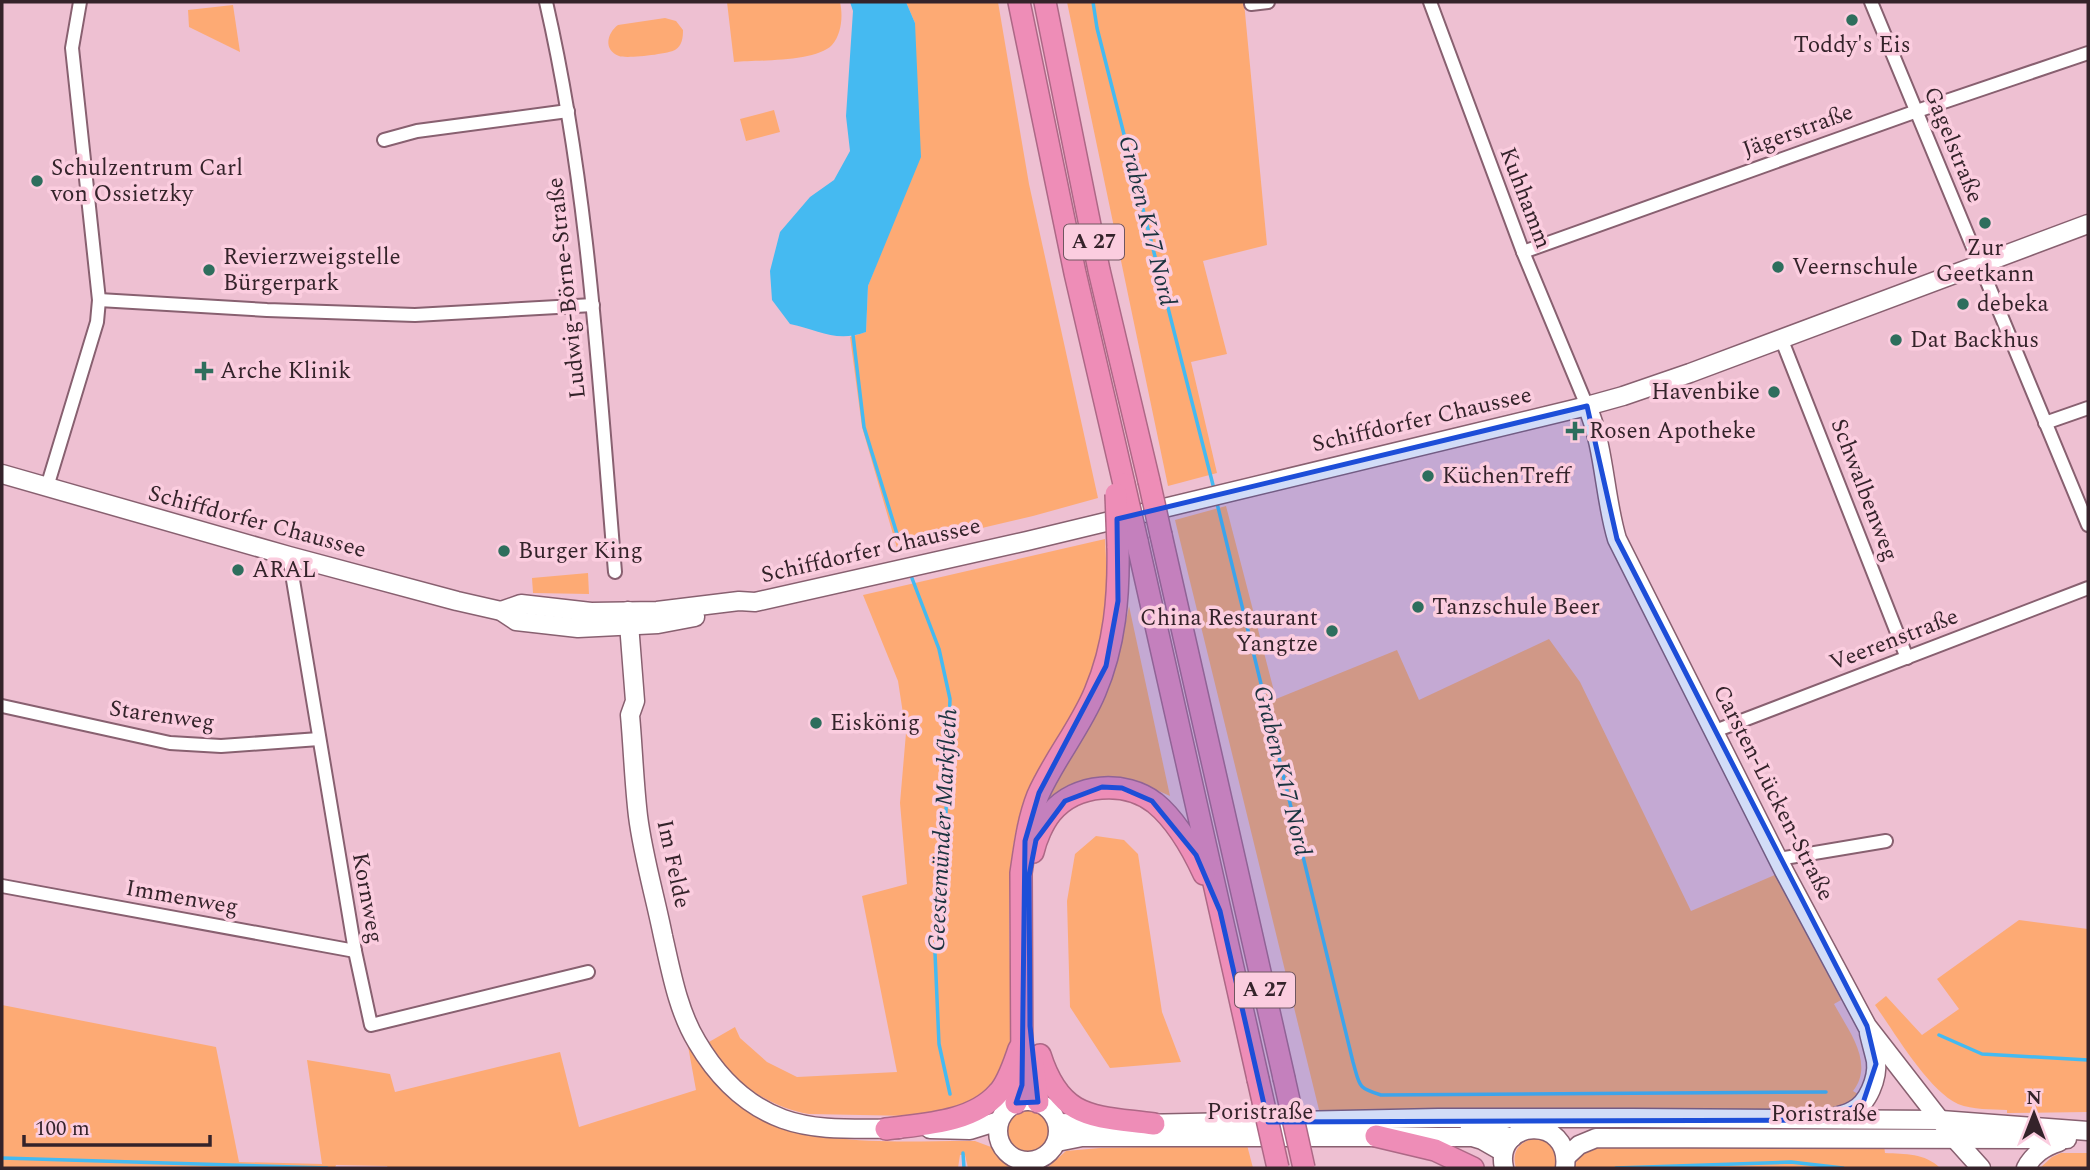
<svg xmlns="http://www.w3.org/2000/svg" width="2090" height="1170" font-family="Spectral,serif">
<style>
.green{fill:#fdaa74}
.water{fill:#45baf1}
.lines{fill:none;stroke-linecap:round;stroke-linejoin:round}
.stream{stroke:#45baf1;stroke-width:3.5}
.street-casing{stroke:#886070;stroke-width:16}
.secondary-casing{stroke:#886070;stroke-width:21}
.highway-casing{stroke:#ad6886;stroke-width:24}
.street{stroke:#fff;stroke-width:12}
.secondary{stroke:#fff;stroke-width:18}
.highway{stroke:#ee8db7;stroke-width:21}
.highway-bridge-casing{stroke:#ad6886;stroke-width:24;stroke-linecap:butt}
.highway-bridge{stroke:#ee8db7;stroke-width:21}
.marked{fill:#1d4ed8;fill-opacity:0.2;stroke:#1d4ed8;stroke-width:5;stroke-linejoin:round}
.poi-dot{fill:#2e6e5d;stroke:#fbcddf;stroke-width:2.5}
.labels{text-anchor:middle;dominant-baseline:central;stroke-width:7;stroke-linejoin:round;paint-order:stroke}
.shield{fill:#fbcddf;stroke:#705660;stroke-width:2}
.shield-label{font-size:21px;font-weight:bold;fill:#34232a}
.poi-label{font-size:23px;fill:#34232a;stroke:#fbcddf;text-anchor:start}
.street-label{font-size:23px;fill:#34232a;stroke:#fbcddf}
.water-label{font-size:24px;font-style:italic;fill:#1a333f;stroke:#fbcddf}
</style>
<rect width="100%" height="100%" fill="#eec0d2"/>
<g class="green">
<path d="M727,2h113c3,13 2,32 -8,43 -16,17 -74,15 -98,17z"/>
<polygon points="906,2 998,2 1029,184 1098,498 1033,516 897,548 862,427 850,337 866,332 868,286 888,234 915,23"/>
<polygon points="1067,2 1244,2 1267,245 1203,261 1227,354 1191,362 1217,473 1168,486"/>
<polygon points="233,5 240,52 189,27 188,10"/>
<path d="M665,18l11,3 7,9c0,8 -1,16 -8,20 -7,4 -49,9 -56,6 -16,-6 -12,-23 -1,-31z"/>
<polygon points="774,110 780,132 746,141 740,119"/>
<path d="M1226,506l50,193 121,-49 22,50 130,-61 31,43 111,229 86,-37 64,126 -7,4c14,26 41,59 19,87l8,5 -16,13 -20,6 -505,-1 -145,-594z"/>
<path d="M1105,539c1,22 3,46 2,69 -3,36 -18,75 -35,107 -17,33 -41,63 -52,99 -19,66 -7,155 -9,224l-4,20 -15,30 -30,19 -50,9 -103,-2c-39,-6 -83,-35 -100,-72l26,-15 5,11 27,24 30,15 100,-5 -35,-176 45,-12 -7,-81 6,-70 -8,-52 -35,-86z"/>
<polygon points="588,573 589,594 533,593 532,578"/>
<path d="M1129,606l41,190c-50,-23 -76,-26 -123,6 12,-29 30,-54 44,-82 20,-39 30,-71 38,-114z"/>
<polygon points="1096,836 1124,840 1138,854 1162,1012 1181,1062 1110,1068 1070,1007 1067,901 1075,854"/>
<path d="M2019,920l69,9v183l-81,1v-3c-16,-1 -34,0 -49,-6 -30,-14 -63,-71 -83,-99l11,-9 36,39 37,-26 -22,-30z"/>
<path d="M2,1005l214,42 23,115 83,2 -15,-104 83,14 5,18 165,-40 19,75 117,-37 -8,-44c10,14 20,30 32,42 61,65 175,52 255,53l16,6 19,21h-42l-3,-13h-5l-2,13h-570l-1,-2 -51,-1 -1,3h-333z"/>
<circle cx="1028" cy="1132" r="21"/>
<polygon points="1882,1126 1882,1130 1805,1129 1750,1132 1604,1131 1624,1128"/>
<path d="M1536,1138c16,3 23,14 19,30h-39c-5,-16 3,-27 20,-30z"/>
<polygon points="1247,1145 1253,1168 1047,1168 1066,1151 1100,1148"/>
<path d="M1884,1145l1,8c20,1 40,0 55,15h-366c4,-13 10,-18 22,-22z"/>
<polygon points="2061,1153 2088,1153 2088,1168 2040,1168 2052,1157"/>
</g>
<path class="water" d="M850,2h56l9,21 6,134 -53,129 -2,46c-30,11 -47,-2 -76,-8l-18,-24 -2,-29 10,-39 30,-35 24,-17 16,-29 -4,-35 7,-105z"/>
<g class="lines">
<g class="stream">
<polyline points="1093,2 1097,28 1214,489"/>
<polyline points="853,335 864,427 897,534"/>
<path d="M1216,499l137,563c7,24 4,26 28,33l445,-3"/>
<polyline points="910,573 939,649 950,699 945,840 935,953 939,1044 950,1094"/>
<polyline points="1939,1035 1982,1054 2088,1060"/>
<polyline points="963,1153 964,1168"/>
<polyline points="2,1158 327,1168"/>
<polyline points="1616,1168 1791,1162 1843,1168"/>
</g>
<defs>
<g id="street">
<path d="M546,2c43,187 53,380 69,570"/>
<polyline points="1430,2 1523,252 1587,406"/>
<polyline points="1871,2 2088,525"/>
<polyline points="1251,4 1268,2"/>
<polyline points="384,140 417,131 568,111"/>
<polyline points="1523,252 1917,111 2088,53"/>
<polyline points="99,300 267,310 415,315 593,305"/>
<polyline points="1781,338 1907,658"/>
<polyline points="2045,423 2088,408"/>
<polyline points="47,487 97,322 99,300 72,48 80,2"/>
<polyline points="289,556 355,951 371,1025 588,972"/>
<polyline points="2,706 170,743 221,746 319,739"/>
<polyline points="1715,731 2088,588"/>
<polyline points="1778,859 1886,841"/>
<polyline points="2,886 355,951"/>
</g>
<g id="secondary">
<path d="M1587,406c18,42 17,90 30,133l167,332 83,155 87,112 27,30"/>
<polyline points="2,474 289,556 457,601 501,611 516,621 578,628 658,624 695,617"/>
<polyline points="501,611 521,604 591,612 657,611 739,601 755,602 1027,541 1587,406 1623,396 1690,373 2088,224"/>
<path d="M628,611l7,90 -5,14c3,33 4,67 8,101 5,40 17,80 25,120 8,35 15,75 34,106 20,34 48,63 86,77 36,13 77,9 116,10"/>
<circle cx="1028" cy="1131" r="30"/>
<path d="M1836,1117c5,-2 11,-3 16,-6 16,-7 26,-33 24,-50 -2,-9 -5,-19 -7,-28"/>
<polyline points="1058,1123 1110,1124"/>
<polyline points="1141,1124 1438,1118 1633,1118 1941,1120 2088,1131"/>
<polyline points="1469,1124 1512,1138"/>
<polyline points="930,1129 970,1130 999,1121"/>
<polyline points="1057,1142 1082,1137 1472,1137 1482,1140 1503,1152"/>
<polyline points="1566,1157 1579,1145 1596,1138 2067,1139"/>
<path d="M1504,1168c-11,-49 68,-54 61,0"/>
<path d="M2026,1168c7,-14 18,-21 33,-26"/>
</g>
<g id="highway">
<polyline points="1019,2 1075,273 1124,484"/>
<polyline points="1045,2 1099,270 1149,481"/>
<polyline points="1161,535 1284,1078"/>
<polyline points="1137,541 1258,1079"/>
<path d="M1033,852c3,-13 10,-29 18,-39 25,-30 74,-33 104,-10 22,18 37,45 49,71"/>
<path d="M1040,1055c21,66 54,61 114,69"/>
<polyline points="1033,1062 1038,1102"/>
<path d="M1016,1103l6,-18 -1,-212c4,-27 7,-53 17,-78 16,-36 42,-67 57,-103 20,-47 24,-96 23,-146"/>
<path d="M886,1129c36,-5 86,-6 112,-36 10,-10 16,-30 21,-44"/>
<polyline points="1376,1136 1435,1150 1473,1168"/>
</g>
</defs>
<use href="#street" class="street-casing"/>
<use href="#secondary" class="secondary-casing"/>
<use href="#highway" class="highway-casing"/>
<use href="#street" class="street"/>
<use href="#secondary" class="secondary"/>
<use href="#highway" class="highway"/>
<defs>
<g id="highway-bridge">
<polyline points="1149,481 1161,535"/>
<polyline points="1124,484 1137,541"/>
<polyline points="1116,494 1118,546"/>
<polyline points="1284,1078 1304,1168"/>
<polyline points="1258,1079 1278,1168"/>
</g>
</defs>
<use href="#highway-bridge" class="highway-bridge-casing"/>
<use href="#highway-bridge" class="highway-bridge"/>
</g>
<path class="marked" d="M1587,406l30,133 250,487 9,38 -13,39 -39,17 -556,2 -48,-211 -24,-56 -44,-54 -30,-13 -20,-1 -37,14 -29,39 -7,36 1,150 8,76 -22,1 6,-18 3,-244 14,-48 67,-127 12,-65 -1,-82z"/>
<g class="poi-dot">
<circle cx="1852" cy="20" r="7"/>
<circle cx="37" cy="181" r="7"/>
<circle cx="1985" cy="223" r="7"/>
<circle cx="1778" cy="267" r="7"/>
<circle cx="209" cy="270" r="7"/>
<circle cx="1963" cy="304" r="7"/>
<circle cx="1896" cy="340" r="7"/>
<path d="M200.5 360.5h7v7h7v7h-7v7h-7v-7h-7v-7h7z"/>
<circle cx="1774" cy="392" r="7"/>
<path d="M1571.5 420.5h7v7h7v7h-7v7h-7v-7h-7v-7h7z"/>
<circle cx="1428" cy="476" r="7"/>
<circle cx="504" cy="551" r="7"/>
<circle cx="238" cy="570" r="7"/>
<circle cx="1418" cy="607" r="7"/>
<circle cx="1332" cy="631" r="7"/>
<circle cx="816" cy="723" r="7"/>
</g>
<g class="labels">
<g class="shield">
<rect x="1064" y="224.5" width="60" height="35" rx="5"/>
<rect x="1235" y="972.5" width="60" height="35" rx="5"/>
</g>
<g class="shield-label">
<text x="1094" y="242">A 27</text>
<text x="1265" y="990">A 27</text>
</g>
<g class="poi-label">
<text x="1852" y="45" text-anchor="middle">Toddy's Eis</text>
<text x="51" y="168">Schulzentrum Carl<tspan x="51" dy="26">von Ossietzky</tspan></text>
<text x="1985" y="248" text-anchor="middle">Zur<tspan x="1985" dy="26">Geetkann</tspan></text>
<text x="223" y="257">Revierzweigstelle<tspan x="223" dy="26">Bürgerpark</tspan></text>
<text x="1792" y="267">Veernschule</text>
<text x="1977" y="304">debeka</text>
<text x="1910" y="340">Dat Backhus</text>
<text x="220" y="371">Arche Klinik</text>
<text x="1760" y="392" text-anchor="end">Havenbike</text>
<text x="1589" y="431">Rosen Apotheke</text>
<text x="1442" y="476">KüchenTreff</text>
<text x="518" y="551">Burger King</text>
<text x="252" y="570">ARAL</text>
<text x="1432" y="607">Tanzschule Beer</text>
<text x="1318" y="618" text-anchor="end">China Restaurant<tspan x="1318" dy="26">Yangtze</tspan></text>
<text x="830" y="723">Eiskönig</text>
</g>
<g class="street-label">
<text transform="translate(1798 131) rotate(-20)">Jägerstraße</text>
<text transform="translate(1953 145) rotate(68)">Gagelstraße</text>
<text transform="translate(1525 198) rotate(69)">Kuhhamm</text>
<text transform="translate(567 288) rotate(-96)">Ludwig-Börne-Straße</text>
<text transform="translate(1422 420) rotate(-13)">Schiffdorfer Chaussee</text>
<text transform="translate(1864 490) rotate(69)">Schwalbenweg</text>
<text transform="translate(257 522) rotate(15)">Schiffdorfer Chaussee</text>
<text transform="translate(871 551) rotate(-13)">Schiffdorfer Chaussee</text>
<text transform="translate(1894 640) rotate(-21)">Veerenstraße</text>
<text transform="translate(162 716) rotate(8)">Starenweg</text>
<text transform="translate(1773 793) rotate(63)">Carsten-Lücken-Straße</text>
<text transform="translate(673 864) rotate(78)">Im Felde</text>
<text transform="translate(182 898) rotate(10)">Immenweg</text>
<text transform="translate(367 898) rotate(80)">Kornweg</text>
<text x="1260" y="1112">Poristraße</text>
<text x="1824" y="1114">Poristraße</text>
</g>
<g class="water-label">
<text transform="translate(1147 221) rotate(76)">Graben K17 Nord</text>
<text transform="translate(1282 771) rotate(76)">Graben K17 Nord</text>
<text transform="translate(943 830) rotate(-87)">Geestemünder Markfleth</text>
</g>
</g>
<rect width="2090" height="1170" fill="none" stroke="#34232a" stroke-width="7"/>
<g transform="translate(2034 1114)" stroke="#fbcddf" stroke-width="5" paint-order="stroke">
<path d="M0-5L12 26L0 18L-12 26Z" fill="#34232a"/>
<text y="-10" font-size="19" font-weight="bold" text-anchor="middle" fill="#34232a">N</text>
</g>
<path d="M24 1135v10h186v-10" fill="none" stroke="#34232a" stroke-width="3.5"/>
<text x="35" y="1135" font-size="21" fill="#34232a" stroke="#fbcddf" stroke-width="5" paint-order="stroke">100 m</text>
</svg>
